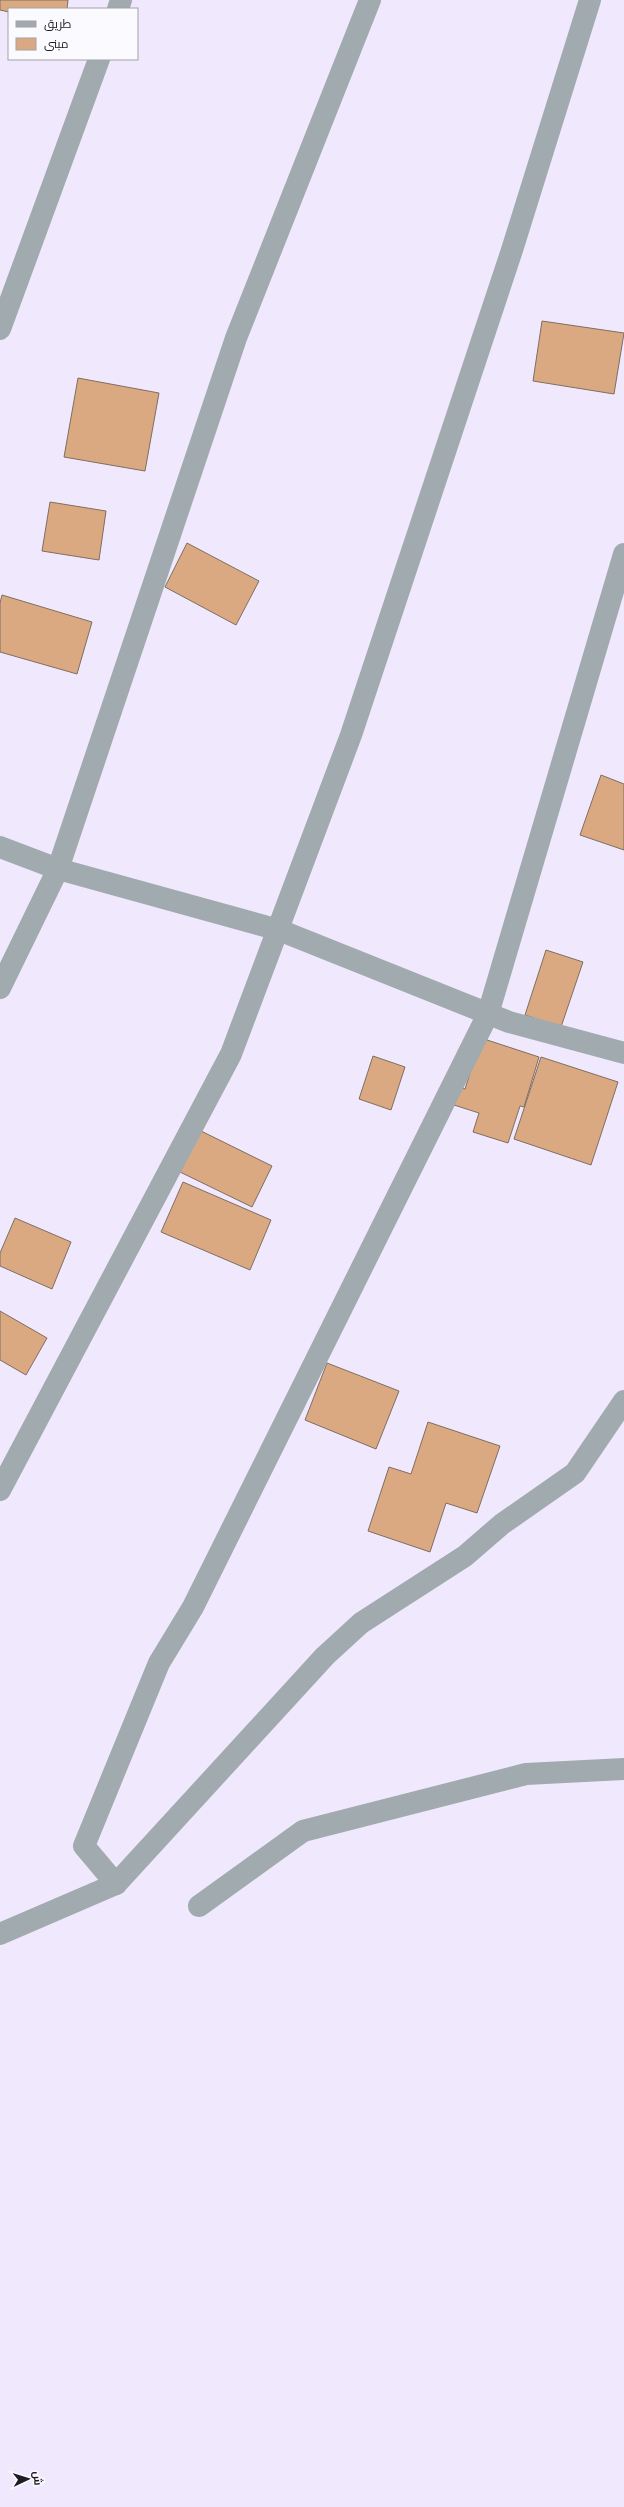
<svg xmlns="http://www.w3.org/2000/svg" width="624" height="2507" font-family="'Public Sans',Cairo,sans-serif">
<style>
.building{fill:#daa982;stroke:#7e6e61}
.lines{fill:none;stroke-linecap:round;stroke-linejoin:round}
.street{stroke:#a1abaf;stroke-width:22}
</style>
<rect width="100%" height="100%" fill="#f0e9fe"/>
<g class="building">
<polygon points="0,0 68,0 67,9 9,9 9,12 0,10"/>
<polygon points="542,321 624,333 614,394 533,381"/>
<polygon points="78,378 159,393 145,471 64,457"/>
<polygon points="50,502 106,511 99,560 42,551"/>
<polygon points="187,543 259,581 236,625 165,587"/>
<polygon points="2,595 92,622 77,674 0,652 0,603"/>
<polygon points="601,775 624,784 624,850 580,835"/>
<polygon points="546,950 583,962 561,1027 525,1015"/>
<polygon points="481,1038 539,1057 524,1107 520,1106 508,1143 473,1132 479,1113 454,1105 460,1087 465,1089"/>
<polygon points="373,1056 405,1067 391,1110 359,1099"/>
<polygon points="541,1057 618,1082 591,1165 514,1139"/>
<polygon points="199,1130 272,1166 252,1207 180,1172"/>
<polygon points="183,1182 271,1220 250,1270 161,1232"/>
<polygon points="15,1218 71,1242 52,1289 0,1266 0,1253"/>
<polygon points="0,1311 47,1338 26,1375 0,1360"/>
<polygon points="327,1363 399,1391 376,1449 305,1420"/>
<polygon points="428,1422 500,1446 477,1513 446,1503 430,1552 368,1531 389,1467 411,1474"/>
</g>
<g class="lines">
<g class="street">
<polyline points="118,9 121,0"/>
<polyline points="0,329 99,59"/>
<polyline points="0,847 58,869 279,930 509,1022 624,1053"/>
<polyline points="0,988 58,869 236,338 370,0"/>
<polyline points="0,1490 231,1054 351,735 512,250 590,0"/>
<polyline points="116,1884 84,1846 159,1663 193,1607 488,1014 624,554"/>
<polyline points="199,1906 303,1831 526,1774 624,1769"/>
<polyline points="0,1934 116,1884 325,1656 361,1623 465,1556 502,1524 575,1473 624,1401"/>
</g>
</g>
<rect x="8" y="8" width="130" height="52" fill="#fbfafe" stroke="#a3a1a6"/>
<rect x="16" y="21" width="20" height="6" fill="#a1abaf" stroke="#a3a1a6"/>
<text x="44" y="28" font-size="12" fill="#1e1c23">طريق</text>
<rect x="16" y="38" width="20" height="12" fill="#daa982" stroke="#a3a1a6"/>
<text x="44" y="48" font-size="12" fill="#1e1c23">مبنى</text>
<g transform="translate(28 2479) rotate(86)" stroke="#fbfafe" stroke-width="3" paint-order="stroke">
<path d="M0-3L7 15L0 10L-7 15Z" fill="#1e1c23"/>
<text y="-6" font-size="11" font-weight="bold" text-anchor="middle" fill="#1e1c23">ش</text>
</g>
</svg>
